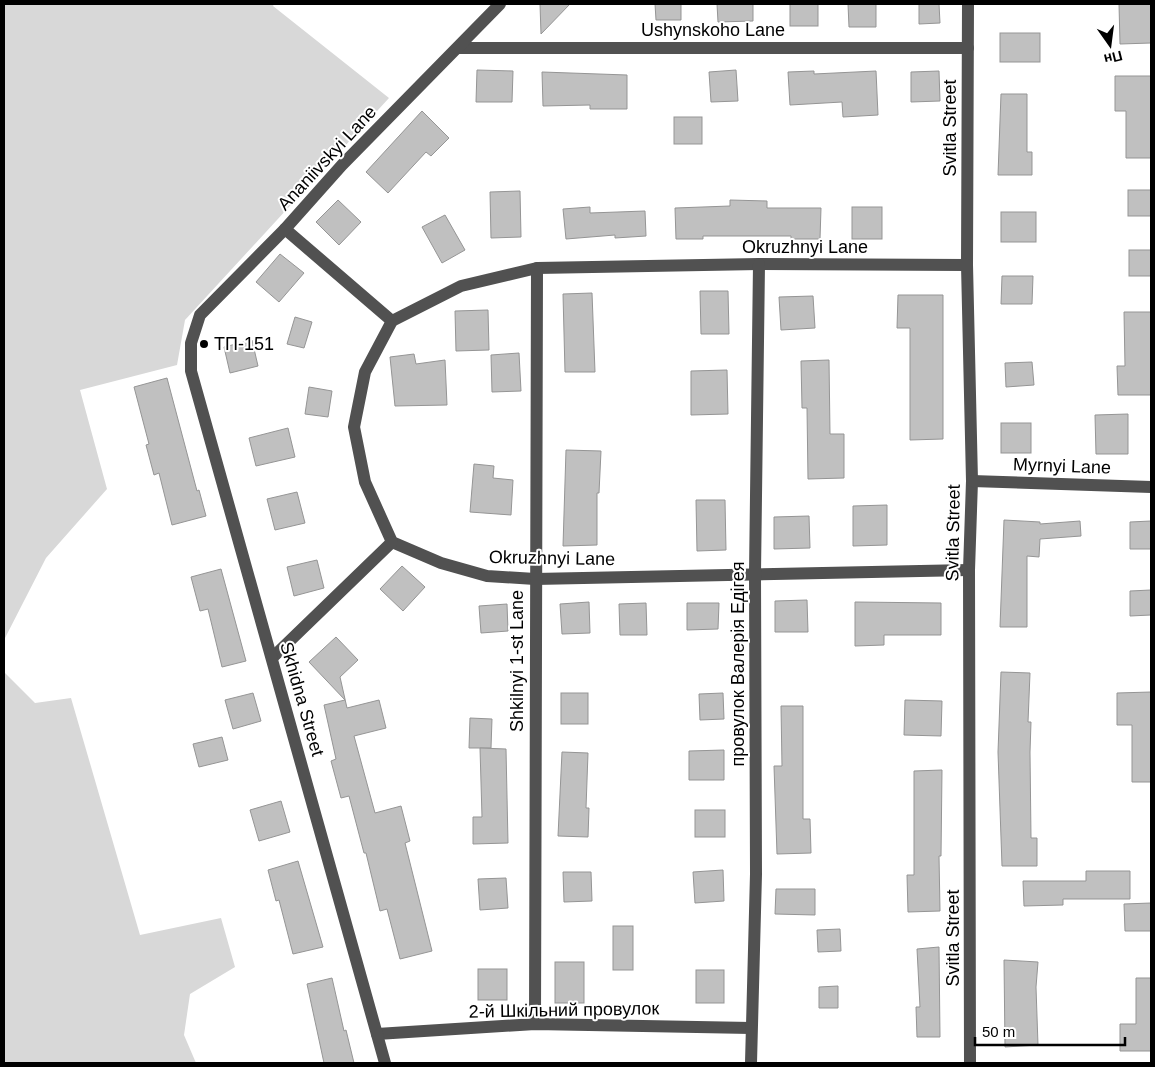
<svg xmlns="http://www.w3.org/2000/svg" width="1155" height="1067" font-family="Arial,sans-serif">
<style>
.green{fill:#d8d8d8}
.building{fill:#c0c0c0;stroke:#959595}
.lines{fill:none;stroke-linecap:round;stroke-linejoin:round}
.minor{stroke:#515151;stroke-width:12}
.poi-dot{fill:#000;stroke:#fff;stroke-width:2}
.labels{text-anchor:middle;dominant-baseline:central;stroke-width:4;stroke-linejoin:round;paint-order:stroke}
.street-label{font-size:18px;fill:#000;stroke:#fff}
.poi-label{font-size:18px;fill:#000;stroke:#fff;text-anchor:start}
</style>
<rect width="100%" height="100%" fill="#fff"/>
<g class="green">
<polygon points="4,4 274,4 273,6 389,98 185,320 177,365 80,390 107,489 46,558 4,640"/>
<polygon points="4,672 35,703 71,698 140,935 221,918 235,967 190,994 184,1035 196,1063 4,1063"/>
</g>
<g class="building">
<polygon points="540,4 570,4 541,34"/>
<polygon points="655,4 681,4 681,20 656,20"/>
<polygon points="717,4 753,4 753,21 718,22"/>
<rect x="790" y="4" width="28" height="22"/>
<polygon points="848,4 876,4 876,27 849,27"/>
<polygon points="919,4 939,4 940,23 919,24"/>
<polygon points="1119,4 1151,4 1151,43 1120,44"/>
<rect x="1000" y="33" width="40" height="29"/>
<polygon points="477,70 513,71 512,102 476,102"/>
<polygon points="736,70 738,101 711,102 709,72"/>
<polygon points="814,71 814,74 876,71 878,115 843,117 842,102 790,105 788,72"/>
<polygon points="939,71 940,101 911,102 911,72"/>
<polygon points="542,72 627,75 627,109 590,109 590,105 543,106"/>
<polygon points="1115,76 1151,76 1151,158 1126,158 1126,111 1115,111"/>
<polygon points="1001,94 1027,94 1027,152 1032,152 1032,175 998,175"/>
<polygon points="422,111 449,138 431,156 426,152 388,193 366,172"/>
<rect x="674" y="117" width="28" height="27"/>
<rect x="1128" y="190" width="23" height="26"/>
<polygon points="520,191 521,237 491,238 490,192"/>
<polygon points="338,200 361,222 339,245 316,222"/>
<polygon points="730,200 767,201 767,208 821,208 820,239 791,239 791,236 703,236 703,239 676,239 675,208 730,206"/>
<polygon points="590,207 590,213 645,211 646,236 615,238 615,235 566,239 563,209"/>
<rect x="852" y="207" width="30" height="32"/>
<rect x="1001" y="212" width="35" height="30"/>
<polygon points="445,215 465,250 442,263 422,227"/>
<rect x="1129" y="250" width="22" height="26"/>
<polygon points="280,254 304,273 279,302 256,282"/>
<polygon points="1002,276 1033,276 1032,304 1001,304"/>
<polygon points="700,291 728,291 729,334 701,334"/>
<polygon points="592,293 595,372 565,372 563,294"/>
<polygon points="898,295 943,295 943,439 910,440 910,328 897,328"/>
<polygon points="813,296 815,328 781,330 779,297"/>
<polygon points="488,310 489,350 456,351 455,311"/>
<polygon points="1124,312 1151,312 1151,395 1118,395 1117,366 1125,366"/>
<polygon points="295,317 312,322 304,348 287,344"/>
<polygon points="252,340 258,366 230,373 224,347"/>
<polygon points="519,353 521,391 492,392 491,355"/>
<polygon points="414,354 416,364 445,360 447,405 395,406 390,357"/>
<polygon points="829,360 830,434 844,434 844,478 808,479 807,408 802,408 801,361"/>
<polygon points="1032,362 1034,385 1006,387 1005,363"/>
<polygon points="727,370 728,414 691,415 691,371"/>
<polygon points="167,378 197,491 199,490 206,516 172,525 159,473 154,475 146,445 149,444 134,387"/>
<polygon points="309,387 332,391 328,417 305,414"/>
<polygon points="1128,414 1128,454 1096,454 1095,415"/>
<rect x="1001" y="423" width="30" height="30"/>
<polygon points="288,428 295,457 256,466 249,438"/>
<polygon points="566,450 601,451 599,493 597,493 597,545 563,546"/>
<polygon points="474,464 494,466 493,478 513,480 511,515 470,512"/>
<polygon points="297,492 305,523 275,530 267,499"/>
<polygon points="696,500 725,500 726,550 697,551"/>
<polygon points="887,505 887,545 853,546 853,506"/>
<polygon points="809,516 810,548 774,549 774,517"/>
<polygon points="1004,520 1040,522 1040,524 1080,521 1081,536 1040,539 1039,557 1027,556 1027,627 1000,627"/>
<polygon points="1151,521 1151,549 1130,549 1130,522"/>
<polygon points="317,560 324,588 294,596 287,567"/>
<polygon points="402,566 425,587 403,611 380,589"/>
<polygon points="221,569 246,661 222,667 208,609 200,611 191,577"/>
<polygon points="1151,590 1151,615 1130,616 1130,591"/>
<polygon points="807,600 808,632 775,632 775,601"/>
<polygon points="589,602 590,633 562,634 560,604"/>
<polygon points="855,602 941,603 941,635 884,635 884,645 855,646"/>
<polygon points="646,603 647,635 620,635 619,604"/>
<polygon points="687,603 719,603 718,629 687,630"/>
<polygon points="507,604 508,631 481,633 479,606"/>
<polygon points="336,637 358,660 340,677 347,708 379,700 386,728 354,736 375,813 401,806 410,841 405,843 432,951 400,959 387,909 380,911 366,853 364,853 349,796 341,798 331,761 336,759 324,705 345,700 309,662"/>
<polygon points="1001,672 1030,673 1028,722 1031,722 1030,752 1031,838 1037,838 1037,866 1002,866 998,752"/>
<polygon points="1151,692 1151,782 1132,782 1132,725 1117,725 1117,693"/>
<polygon points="253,693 261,721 233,729 225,700"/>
<rect x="561" y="693" width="27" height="31"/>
<polygon points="723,693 724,719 700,720 699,694"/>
<polygon points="905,700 942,701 941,736 904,735"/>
<polygon points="781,706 803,706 803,819 810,819 811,853 777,854 774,766 782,766"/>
<polygon points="470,718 492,719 491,748 469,748"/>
<polygon points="222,737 228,760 199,767 193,744"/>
<polygon points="480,748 506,749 508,843 473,844 473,817 482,817"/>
<polygon points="724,750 724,780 689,780 689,751"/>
<polygon points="562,752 588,753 586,808 589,808 588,837 558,836"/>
<polygon points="942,770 941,856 939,856 940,911 908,912 907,875 914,875 914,771"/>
<polygon points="281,801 290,832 259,841 250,810"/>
<rect x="695" y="810" width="30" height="27"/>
<polygon points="298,861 323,947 293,954 279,900 276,901 268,870"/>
<polygon points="723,870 724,901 695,903 693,872"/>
<polygon points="1086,871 1130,871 1130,899 1063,899 1063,905 1024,906 1023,881 1086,881"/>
<polygon points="563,872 591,872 592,901 564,902"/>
<polygon points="506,878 508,908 480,910 478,879"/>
<polygon points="776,889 815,889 815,915 775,914"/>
<polygon points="1151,903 1151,931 1125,931 1124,904"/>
<rect x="613" y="926" width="20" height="44"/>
<polygon points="840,929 841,951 818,952 817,930"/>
<polygon points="939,947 940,1037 917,1037 916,1007 920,1007 917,949"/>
<polygon points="1004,960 1038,962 1036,987 1038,1045 1005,1047"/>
<rect x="555" y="962" width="29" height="41"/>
<rect x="478" y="969" width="29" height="31"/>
<rect x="696" y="970" width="28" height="33"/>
<polygon points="332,978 344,1031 346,1030 354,1063 324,1063 307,984"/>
<polygon points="1136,978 1151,978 1151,1051 1120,1051 1120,1024 1136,1024"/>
<polygon points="838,986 838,1008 819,1008 819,987"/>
</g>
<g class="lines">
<g class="minor">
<polyline points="968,4 967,265 972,481 969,570 970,1063"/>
<polyline points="458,48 968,48"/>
<polyline points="285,229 392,321"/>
<polyline points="967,265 759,264 537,268 461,286 392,321 365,372 354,427 365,482 392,542 441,563 487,576 535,579 969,570"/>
<polyline points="972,481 1151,487"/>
<polyline points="272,658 392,542"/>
<polyline points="535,1024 537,268"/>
<polyline points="377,1034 535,1024 751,1028"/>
<polyline points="385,1063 191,371 191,343 200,315 285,229 342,165 500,4"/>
<polyline points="751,1063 756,874 755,573 759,264"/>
</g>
</g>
<circle class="poi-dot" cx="204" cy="344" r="5"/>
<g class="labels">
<g class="street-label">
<text x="713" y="30">Ushynskoho Lane</text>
<text transform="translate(950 128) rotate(-90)">Svitla Street</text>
<text transform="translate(327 158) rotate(-47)">Ananiivskyi Lane</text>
<text x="805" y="247">Okruzhnyi Lane</text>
<text transform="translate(1062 466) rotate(2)">Myrnyi Lane</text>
<text transform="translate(953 533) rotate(-89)">Svitla Street</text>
<text transform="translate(552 558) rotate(1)">Okruzhnyi Lane</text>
<text transform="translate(517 661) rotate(-90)">Shkilnyi 1-st Lane</text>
<text transform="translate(738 664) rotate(-90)">провулок Валерія Едігея</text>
<text transform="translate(302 699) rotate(74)">Skhidna Street</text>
<text transform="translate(953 938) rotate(-90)">Svitla Street</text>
<text transform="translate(564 1010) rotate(-1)">2-й Шкільний провулок</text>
</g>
<g class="poi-label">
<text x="214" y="344">ТП-151</text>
</g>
</g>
<rect width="1155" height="1067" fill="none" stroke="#000000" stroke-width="10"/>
<g transform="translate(1110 45) rotate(166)" stroke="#ffffff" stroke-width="4" paint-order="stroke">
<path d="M0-4L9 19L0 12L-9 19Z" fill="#000000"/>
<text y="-8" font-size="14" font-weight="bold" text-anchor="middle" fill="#000000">Пн</text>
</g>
<path d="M975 1037v8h150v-8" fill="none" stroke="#000000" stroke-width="2.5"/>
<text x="982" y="1037" font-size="15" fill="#000000" stroke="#ffffff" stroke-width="4" paint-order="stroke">50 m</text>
</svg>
